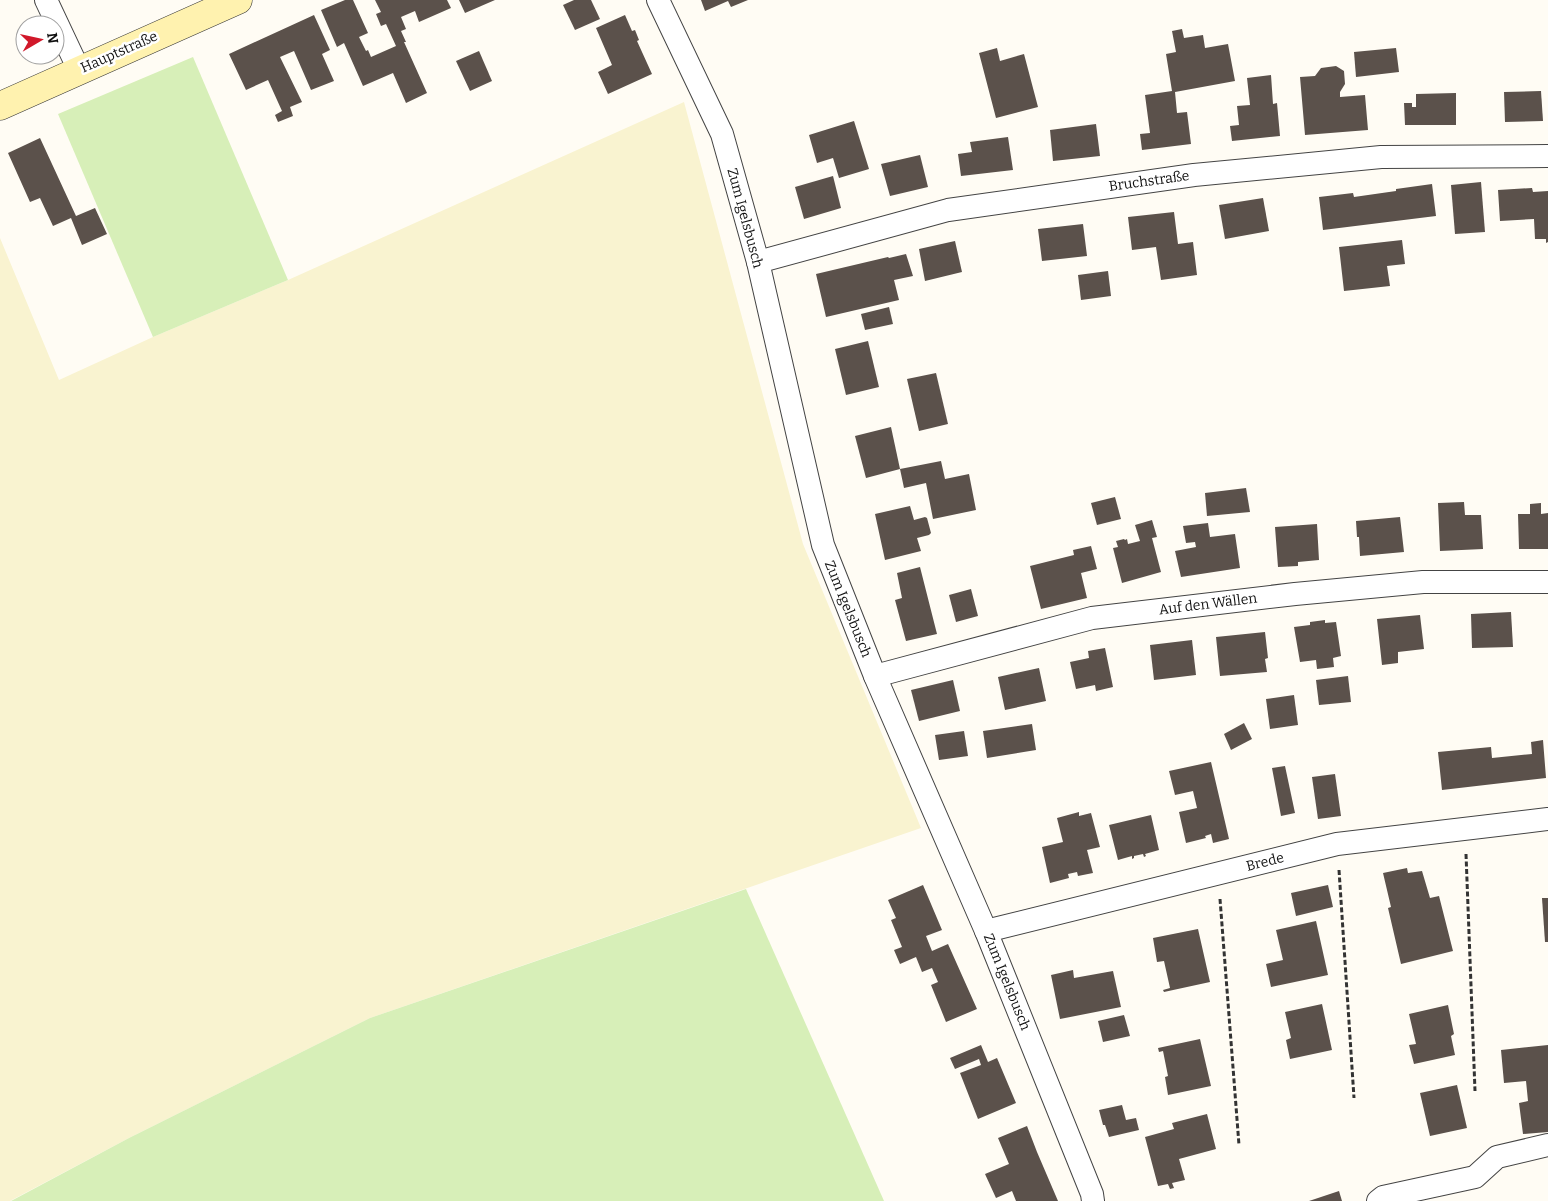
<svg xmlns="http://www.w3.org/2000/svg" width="1548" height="1201" font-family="Bitter,serif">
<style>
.farmland{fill:#f9f3d0}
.green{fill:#d7efb8}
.building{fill:#5b514b}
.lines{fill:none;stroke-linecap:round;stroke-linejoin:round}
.street-casing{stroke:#444;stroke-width:24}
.secondary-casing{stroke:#333;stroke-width:29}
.path{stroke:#333;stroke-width:3;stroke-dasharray:5 2.5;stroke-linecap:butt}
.street{stroke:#fff;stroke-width:22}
.secondary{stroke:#fff2af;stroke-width:28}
.labels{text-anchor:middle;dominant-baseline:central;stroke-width:5;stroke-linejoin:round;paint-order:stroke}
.street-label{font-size:14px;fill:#111;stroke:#fff}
</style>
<rect width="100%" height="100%" fill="#fffcf4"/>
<polygon class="farmland" points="684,102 803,544 921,828 370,1018 129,1138 10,1201 0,1201 0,238 59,380 153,337 288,280"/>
<g class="green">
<polygon points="193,57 288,280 153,337 58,114"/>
<polygon points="746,889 884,1201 11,1201 129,1138 370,1018"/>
</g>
<g class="building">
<polygon points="345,0 353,0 368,33 359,37 366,51 368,50 371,57 396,46 386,24 381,26 376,14 381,12 375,0 447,0 451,8 419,22 415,11 401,17 406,29 401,31 406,42 404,42 427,93 406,103 393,73 363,86 344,43 337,47 321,10"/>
<polygon points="459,0 495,0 465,13"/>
<polygon points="574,0 591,0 600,19 575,30 563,5"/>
<polygon points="701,0 748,0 731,7 728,1 705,11"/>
<polygon points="314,15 330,50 322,54 334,81 311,90 294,51 280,57 302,102 290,107 293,116 278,122 275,115 282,111 268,80 246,90 229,54"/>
<polygon points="625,15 632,31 635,30 639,40 637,41 652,74 608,94 598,72 612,65 596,28"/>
<polygon points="1182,29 1184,38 1203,35 1205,48 1228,44 1235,81 1175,92 1177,113 1187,112 1191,144 1142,150 1140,134 1150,133 1145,95 1172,91 1166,54 1176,52 1172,31"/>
<polygon points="997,48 1000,61 1024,54 1038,107 996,118 979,53"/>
<polygon points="1396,48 1399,72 1356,77 1354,52"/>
<polygon points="479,51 492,81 470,91 456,61"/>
<polygon points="1336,66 1344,71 1345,84 1340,92 1340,97 1365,95 1368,130 1305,135 1300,77 1315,76 1321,68"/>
<polygon points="1271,75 1273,104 1277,103 1280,136 1232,141 1230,126 1239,125 1237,106 1250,105 1247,78"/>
<polygon points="1541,91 1543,121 1505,122 1504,92"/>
<polygon points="1456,93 1456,125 1405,125 1404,103 1412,103 1412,107 1416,107 1416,94"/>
<polygon points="854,121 869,169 839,178 833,158 817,163 809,135"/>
<polygon points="1096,124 1100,156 1053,161 1050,130"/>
<polygon points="1008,137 1013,170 961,176 958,154 972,152 970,142"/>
<polygon points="40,138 76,216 95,208 107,234 82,245 71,218 53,226 40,198 30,202 8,153"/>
<polygon points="920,155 928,187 890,196 881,164"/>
<polygon points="833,176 841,208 804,219 795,187"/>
<polygon points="1481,182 1485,232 1455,234 1451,185"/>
<polygon points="1432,184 1436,216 1323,230 1319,197 1353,193 1354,197 1396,191 1396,189"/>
<polygon points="1532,188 1533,192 1548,191 1548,242 1546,243 1546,239 1535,239 1534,219 1500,221 1498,190"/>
<polygon points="1263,198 1269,231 1225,239 1219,205"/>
<polygon points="1174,212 1178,244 1193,242 1197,275 1161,280 1156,247 1132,250 1128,217"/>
<polygon points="1083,224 1087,256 1042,261 1038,229"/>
<polygon points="1402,240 1405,264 1387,266 1390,286 1344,291 1339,247"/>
<polygon points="955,241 962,272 925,281 919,249"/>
<polygon points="906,254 913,276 894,280 899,300 826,317 816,274 888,257 889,258"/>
<polygon points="1108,271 1111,296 1081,300 1078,275"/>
<polygon points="889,307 893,324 865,330 861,314"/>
<polygon points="868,341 879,387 846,395 835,349"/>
<polygon points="936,373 948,424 919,431 907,379"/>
<polygon points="891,427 900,469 866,478 855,436"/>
<polygon points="941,461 945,479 969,474 976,510 933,519 926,483 904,488 900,469"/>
<polygon points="1246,488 1250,512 1207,516 1205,493"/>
<polygon points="1115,497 1121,519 1097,525 1091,503"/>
<polygon points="1464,502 1465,515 1481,515 1483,549 1440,551 1438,503"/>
<polygon points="1541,503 1541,514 1548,513 1548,549 1519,549 1518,514 1530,514 1530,504"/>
<polygon points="910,506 914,520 925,517 927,518 931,533 929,535 917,538 921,551 885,560 875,514"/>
<polygon points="1400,517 1404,552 1360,556 1359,537 1357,537 1356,521"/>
<polygon points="1152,520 1157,537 1152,538 1161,572 1122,583 1113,548 1118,547 1116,541 1124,539 1125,540 1127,539 1128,544 1140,541 1135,525"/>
<polygon points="1208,523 1210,537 1235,534 1240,568 1181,577 1175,551 1196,547 1195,542 1186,543 1183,526"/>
<polygon points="1317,524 1319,560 1298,562 1298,566 1278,567 1275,527"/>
<polygon points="1091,546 1097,569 1081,573 1087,598 1041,609 1030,566 1074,555 1073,550"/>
<polygon points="920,567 937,634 906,641 895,600 902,598 897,573"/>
<polygon points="971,589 978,616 956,622 949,595"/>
<polygon points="1511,612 1513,647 1472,648 1471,614"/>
<polygon points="1420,615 1424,649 1398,652 1398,663 1382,665 1377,619"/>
<polygon points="1325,620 1325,623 1336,622 1341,656 1333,658 1334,667 1317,669 1316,660 1300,662 1294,627 1310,625 1310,622"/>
<polygon points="1265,632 1268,658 1265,659 1267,672 1220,676 1216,637"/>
<polygon points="1192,640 1196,675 1154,680 1150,645"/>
<polygon points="1105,648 1113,687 1096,691 1095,685 1076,689 1070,662 1089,658 1088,651"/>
<polygon points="1039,668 1046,701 1005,710 998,677"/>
<polygon points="1348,676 1351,702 1319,705 1316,680"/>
<polygon points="953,680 960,711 919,721 911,690"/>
<polygon points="1294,695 1298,725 1270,729 1266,699"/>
<polygon points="1244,723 1252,739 1231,750 1224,734"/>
<polygon points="1032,724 1036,750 987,758 983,731"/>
<polygon points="964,731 968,756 939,760 935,735"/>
<polygon points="1543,740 1546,778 1442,790 1438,752 1491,747 1492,758 1532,754 1531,742"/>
<polygon points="1211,762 1229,839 1213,843 1211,834 1205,836 1206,838 1186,843 1179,812 1197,808 1193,791 1175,795 1169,771"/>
<polygon points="1285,766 1295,813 1281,816 1272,768"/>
<polygon points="1335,774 1341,816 1318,819 1312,777"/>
<polygon points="1079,812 1079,816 1091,813 1100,847 1087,850 1093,873 1078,876 1077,872 1068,874 1069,878 1050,883 1042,847 1063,842 1057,818"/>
<polygon points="1151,815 1159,850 1145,854 1146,856 1144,857 1143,854 1134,856 1134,858 1132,859 1132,856 1118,860 1109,825"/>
<polygon points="1407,868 1408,873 1422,871 1430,898 1439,896 1453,951 1401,964 1388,908 1391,907 1383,873"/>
<polygon points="923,885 942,930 926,936 932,951 948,944 977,1009 946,1022 931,985 938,982 932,968 922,972 916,957 900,964 894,950 902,947 891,920 896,918 888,900"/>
<polygon points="1328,885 1333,907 1296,916 1291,893"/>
<polygon points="1542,898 1548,898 1548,942 1545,942"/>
<polygon points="1316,921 1328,975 1271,987 1266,964 1283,960 1276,930"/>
<polygon points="1198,929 1210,982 1164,992 1163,990 1170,988 1164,961 1157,962 1153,938"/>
<polygon points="1073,970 1074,978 1113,971 1121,1007 1060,1019 1051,975"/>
<polygon points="1322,1004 1332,1050 1290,1059 1286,1040 1291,1038 1285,1012"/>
<polygon points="1448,1005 1454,1034 1451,1036 1455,1055 1414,1064 1409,1045 1416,1044 1409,1014"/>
<polygon points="1124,1015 1130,1036 1103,1042 1098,1021"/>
<polygon points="1200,1039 1211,1086 1168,1095 1165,1077 1168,1076 1163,1051 1159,1052 1158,1048"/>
<polygon points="981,1045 988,1062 997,1058 1016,1103 978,1119 960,1073 981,1065 979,1059 955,1069 950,1058"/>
<polygon points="1548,1045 1548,1132 1523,1134 1519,1103 1528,1101 1526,1081 1504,1083 1501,1050"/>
<polygon points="1457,1085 1467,1128 1430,1136 1420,1093"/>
<polygon points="1122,1105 1126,1120 1136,1118 1139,1130 1109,1137 1105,1125 1103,1125 1099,1110"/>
<polygon points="1207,1114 1216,1149 1179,1159 1185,1180 1172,1183 1174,1188 1170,1189 1168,1184 1158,1186 1145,1137 1174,1129 1172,1123"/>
<polygon points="1027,1126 1037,1152 1058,1201 1016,1201 1012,1191 996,1198 985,1174 1009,1164 998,1138"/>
<polygon points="1339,1191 1342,1201 1309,1201"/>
</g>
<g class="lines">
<defs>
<g id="street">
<polyline points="46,0 79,70"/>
<polyline points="658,0 722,134 758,262 823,545 875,676 986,931 1092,1194 1093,1201"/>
<polyline points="758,262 948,210 1194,175 1381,157 1548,156"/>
<polyline points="875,676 1092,618 1295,594 1423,582 1548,582"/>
<polyline points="986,931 1337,844 1548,819"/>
<polyline points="1378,1201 1383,1197 1475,1177 1497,1157 1548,1145"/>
</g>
<polyline id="secondary" points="0,106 238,0"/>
</defs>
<use href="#street" class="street-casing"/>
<use href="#secondary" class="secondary-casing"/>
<g class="path">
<polyline points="1466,854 1475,1091"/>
<polyline points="1339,870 1354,1098"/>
<polyline points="1220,899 1239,1145"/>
</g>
<use href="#street" class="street"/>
<use href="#secondary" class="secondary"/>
</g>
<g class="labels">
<g class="street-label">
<text transform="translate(119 52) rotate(-24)">Hauptstraße</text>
<text transform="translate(1149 181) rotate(-8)">Bruchstraße</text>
<text transform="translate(745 218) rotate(75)">Zum Igelsbusch</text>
<text transform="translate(1208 604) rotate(-7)">Auf den Wällen</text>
<text transform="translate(848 609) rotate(68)">Zum Igelsbusch</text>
<text transform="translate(1265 862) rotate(-14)">Brede</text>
<text transform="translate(1007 982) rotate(68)">Zum Igelsbusch</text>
</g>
</g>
<g transform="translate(40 40) rotate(81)"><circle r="24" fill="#ffffff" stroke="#a0a0a0"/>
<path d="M0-4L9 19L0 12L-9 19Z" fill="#d1182a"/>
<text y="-8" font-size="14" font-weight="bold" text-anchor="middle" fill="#111111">N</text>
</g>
</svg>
